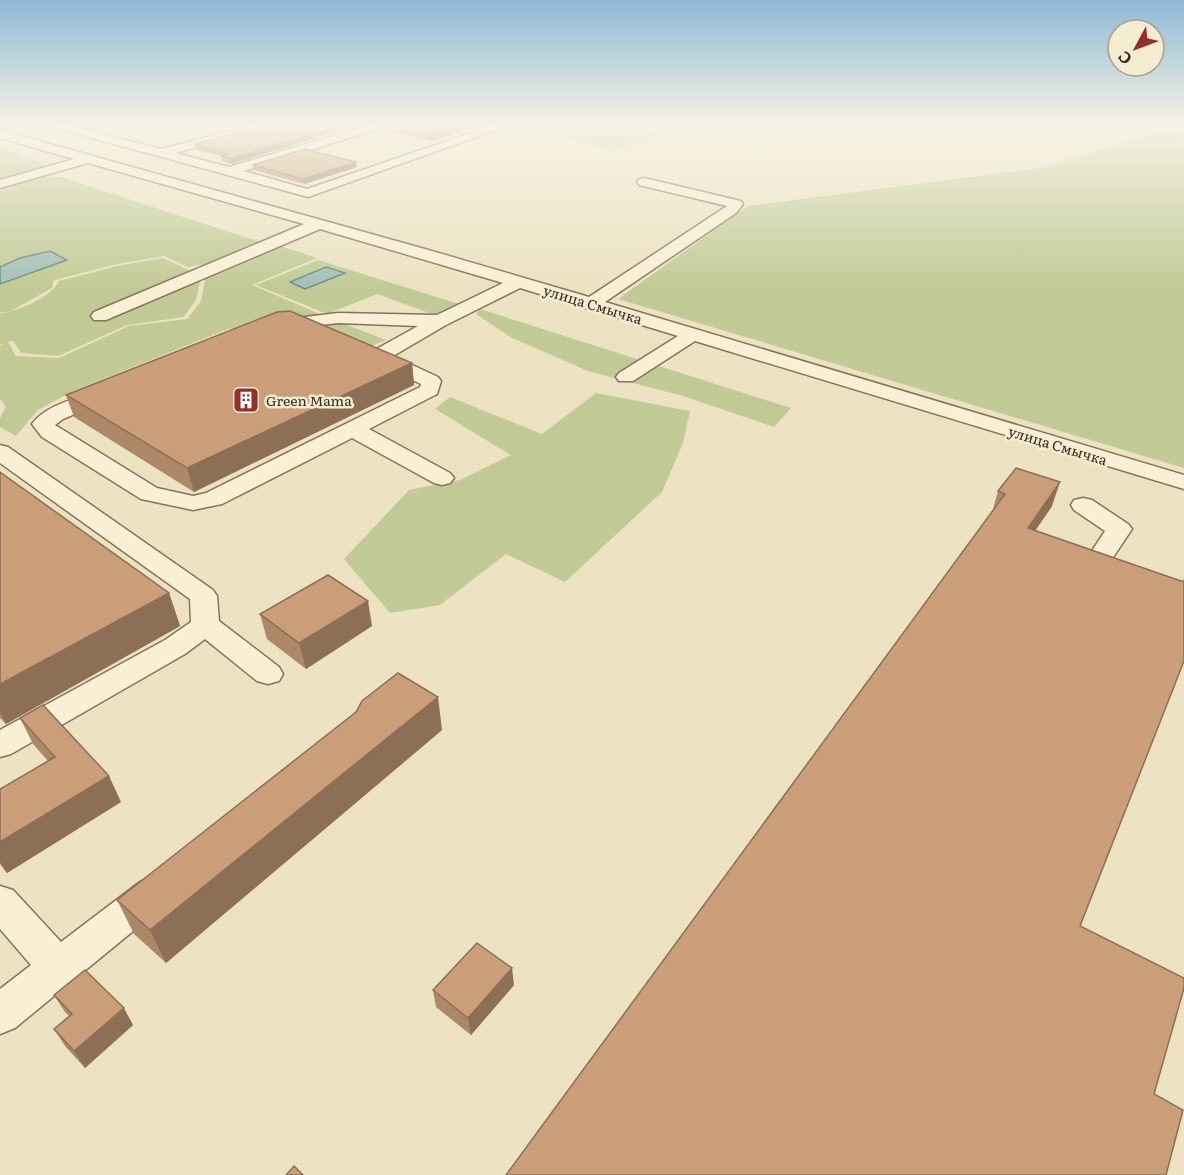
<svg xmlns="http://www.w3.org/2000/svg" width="1184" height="1175" font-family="Literata,serif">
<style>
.green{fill:#c1ca96}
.water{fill:#a4bfb9;stroke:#6c8d86;stroke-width:1.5}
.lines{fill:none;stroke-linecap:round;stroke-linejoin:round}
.minor-casing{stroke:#86735a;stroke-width:3}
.path{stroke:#86735a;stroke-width:1.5;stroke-dasharray:2 1.5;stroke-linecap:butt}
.minor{fill:#f8efd5;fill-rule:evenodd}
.wall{fill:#ad8868}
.shaded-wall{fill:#8d6f55}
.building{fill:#c99e79;stroke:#8d6f55;stroke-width:1.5}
.labels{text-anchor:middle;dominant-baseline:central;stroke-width:5;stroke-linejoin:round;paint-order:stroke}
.far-street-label{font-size:14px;fill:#362b1e;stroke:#f4ecd1}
.far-poi-label{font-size:14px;fill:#362b1e;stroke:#f4ecd1;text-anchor:start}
</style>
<rect width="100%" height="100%" fill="#ece2c2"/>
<g class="green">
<path d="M583,125h52l-3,2 16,4 6,7c-38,10 -53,12 -91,-2z"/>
<polygon points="1157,132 1184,135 1184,468 618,299 748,206 1047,167"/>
<polygon points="0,147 49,166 0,180"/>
<polygon points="46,177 61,177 263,243 216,262 188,267 164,256 117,264 54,280 52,288 11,311 0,313 0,284 67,260 20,258 0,267 0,190"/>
<path d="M278,245l39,13 -65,27 70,30 -60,11 -34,3 -155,62 -35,19 -22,26 -16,-9v-9l6,-11 -6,-8v-54l3,-1h-3v-30c17,-3 52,-17 59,-33l58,-15 46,-8 38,18 -5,24 -12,17 -57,8 -69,31 -37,-3 -8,-12 -5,1 8,14 43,2 70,-32 58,-7 14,-18 5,-26z"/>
<polygon points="318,260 459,304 446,313 432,314 377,294 327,314 256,285"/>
<polygon points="480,309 791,408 774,427 683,396 588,371 512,338 476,314"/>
<polygon points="337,321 386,340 356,352 290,326"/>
<polygon points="596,393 690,411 683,443 662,492 565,582 506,554 440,605 390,613 344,559 409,490 460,480 511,455 435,409 450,397 542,434"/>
</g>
<g class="water">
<polygon points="50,251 67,260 0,284 0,267 20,258"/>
<polygon points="326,267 345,273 305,289 290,282"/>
</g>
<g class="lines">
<defs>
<g id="minor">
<polygon points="50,125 68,125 161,149 253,125 271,125 269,127 175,153 229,167 369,125 386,125 384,127 244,171 307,189 494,125 510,125 308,197 52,127"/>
<path d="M0,130l432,121 157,46 138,-91 -88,-21 -2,-3 2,-3 5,-1 97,23 2,3 -7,9 -131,89 579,173v14l-489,-148 -62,40h-14l-3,-4 3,-4 59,-37 -158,-48 -74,37 -53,31 45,21 3,4 -4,13 -68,35 81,44 4,5 -4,5 -8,2 -8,-2 -82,-45 -130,66 -29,6 -52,-11 -99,-62 -10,-13c14,-19 43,-25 64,-33l7,-2 7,2 3,4 -3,4 -47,20 -8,6 102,63 36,8 13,-3 214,-106 1,-3 -50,-24 -3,-4 3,-4 47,-26 -80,-3 -60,7 -6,-1 -3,-4 3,-4 66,-8 99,2 66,-32 -183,-54 -214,91h-12l-3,-4 3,-4 210,-88 -216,-61 -88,25v-8l74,-21 -74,-21z"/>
<polygon points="0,445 8,447 213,590 217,596 219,621 279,667 283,674 279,681 268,684 257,681 205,639 185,654 11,754 0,757 0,730 165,640 191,622 190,599 0,463"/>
<polygon points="1083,498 1092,500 1128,524 1132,529 1112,559 1184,584 1184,602 1088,569 1084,563 1105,531 1074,510 1071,505 1074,500"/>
<polygon points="153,877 166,882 172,893 166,904 15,1028 0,1034 0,989 31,965 0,929 0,886 13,890 61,942 140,882"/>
</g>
</defs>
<use href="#minor" class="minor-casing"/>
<polyline class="path" points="1109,125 1184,136"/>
<use href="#minor" class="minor"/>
</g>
<g class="wall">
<polygon points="267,125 343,125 344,129 231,164 222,161 221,156 196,150 195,144"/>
<polygon points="387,125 481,125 431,141 387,131"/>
<polygon points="356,162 357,167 304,184 254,170 253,165"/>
<polygon points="412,363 414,385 194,492 74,417 66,395"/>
<polygon points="0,472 169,593 180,626 6,724 0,718"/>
<polygon points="998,491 1052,506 1035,531 1183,581 1184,578 1184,661 1080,926 1154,1094 506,1175 992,513"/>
<polygon points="260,614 372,626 306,669 267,639"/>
<polygon points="20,718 121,802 7,873 0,864 0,789 48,761 33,744"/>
<polygon points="442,730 166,963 134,934 117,900"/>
<polygon points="514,985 471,1035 436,1007 433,990"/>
<polygon points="54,995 133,1025 85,1068 65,1046 54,1029 69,1016 65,1012"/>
</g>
<g class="shaded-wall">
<polygon points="342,125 343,125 344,129 231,164 230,159"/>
<polygon points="434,125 481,125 431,141 429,126"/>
<polygon points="356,162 357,167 304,184 303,179"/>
<polygon points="412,363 414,385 194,492 187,468"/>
<polygon points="1060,482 1052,506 1020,553 1028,528"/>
<polygon points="169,593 180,626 6,724 0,712 0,684"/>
<polygon points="368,601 372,626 306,669 299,643"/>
<polygon points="438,697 442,730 166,963 150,930"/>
<polygon points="109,776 121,802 7,873 0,862 0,842"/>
<polygon points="512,968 514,985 471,1035 468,1018"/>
<polygon points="124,1008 133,1025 85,1068 74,1051"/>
</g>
<g class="building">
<polygon points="267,125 342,125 230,159 221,156 230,154 195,144"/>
<polygon points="305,149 356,162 303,179 253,165"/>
<polygon points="290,311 412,363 187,468 66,395 277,312"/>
<polygon points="1016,468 1060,482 1028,528 1184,582 1184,661 1080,926 1184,978 1184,988 1154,1094 1183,1110 1166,1175 506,1175 1005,494 998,491"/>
<polygon points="0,472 169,593 0,684"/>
<polygon points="328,575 368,601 299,643 260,614"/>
<polygon points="398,673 438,697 150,930 117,900 356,712 362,701"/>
<polygon points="43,705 109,776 0,842 0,789 55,757 20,718"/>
<polygon points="477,943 512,968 468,1018 433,990"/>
<polygon points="85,970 124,1008 74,1051 54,1029 72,1014 54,995"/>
<polygon points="294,1166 303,1175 286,1175"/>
</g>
<linearGradient id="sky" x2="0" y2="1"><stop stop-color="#8db8d5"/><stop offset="0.43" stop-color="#f6f2e4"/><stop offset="1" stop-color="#f6f2e4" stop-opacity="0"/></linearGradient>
<rect width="1184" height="289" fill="url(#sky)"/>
<defs>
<symbol id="building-square" viewBox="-11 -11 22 22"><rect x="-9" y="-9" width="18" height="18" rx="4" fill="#93302c" stroke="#f4ecd1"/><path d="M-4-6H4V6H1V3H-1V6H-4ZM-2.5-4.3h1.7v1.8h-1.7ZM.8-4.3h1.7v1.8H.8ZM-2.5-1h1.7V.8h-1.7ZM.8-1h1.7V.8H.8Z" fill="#fff"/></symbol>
</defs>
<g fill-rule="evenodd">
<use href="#building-square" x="231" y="385" width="30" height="30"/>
</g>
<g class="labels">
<g class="far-street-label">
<text transform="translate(593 304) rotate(17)">улица Смычка</text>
<text transform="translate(1058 445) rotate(17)">улица Смычка</text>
</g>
<g class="far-poi-label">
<text x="266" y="400">Green Mama</text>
</g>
</g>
<g transform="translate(1136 48) rotate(229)"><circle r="28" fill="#f4ecd1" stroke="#a89f89" stroke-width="1.5"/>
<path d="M0-4.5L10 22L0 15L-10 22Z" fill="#93302c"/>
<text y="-9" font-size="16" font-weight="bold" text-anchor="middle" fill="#362b1e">С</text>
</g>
</svg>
